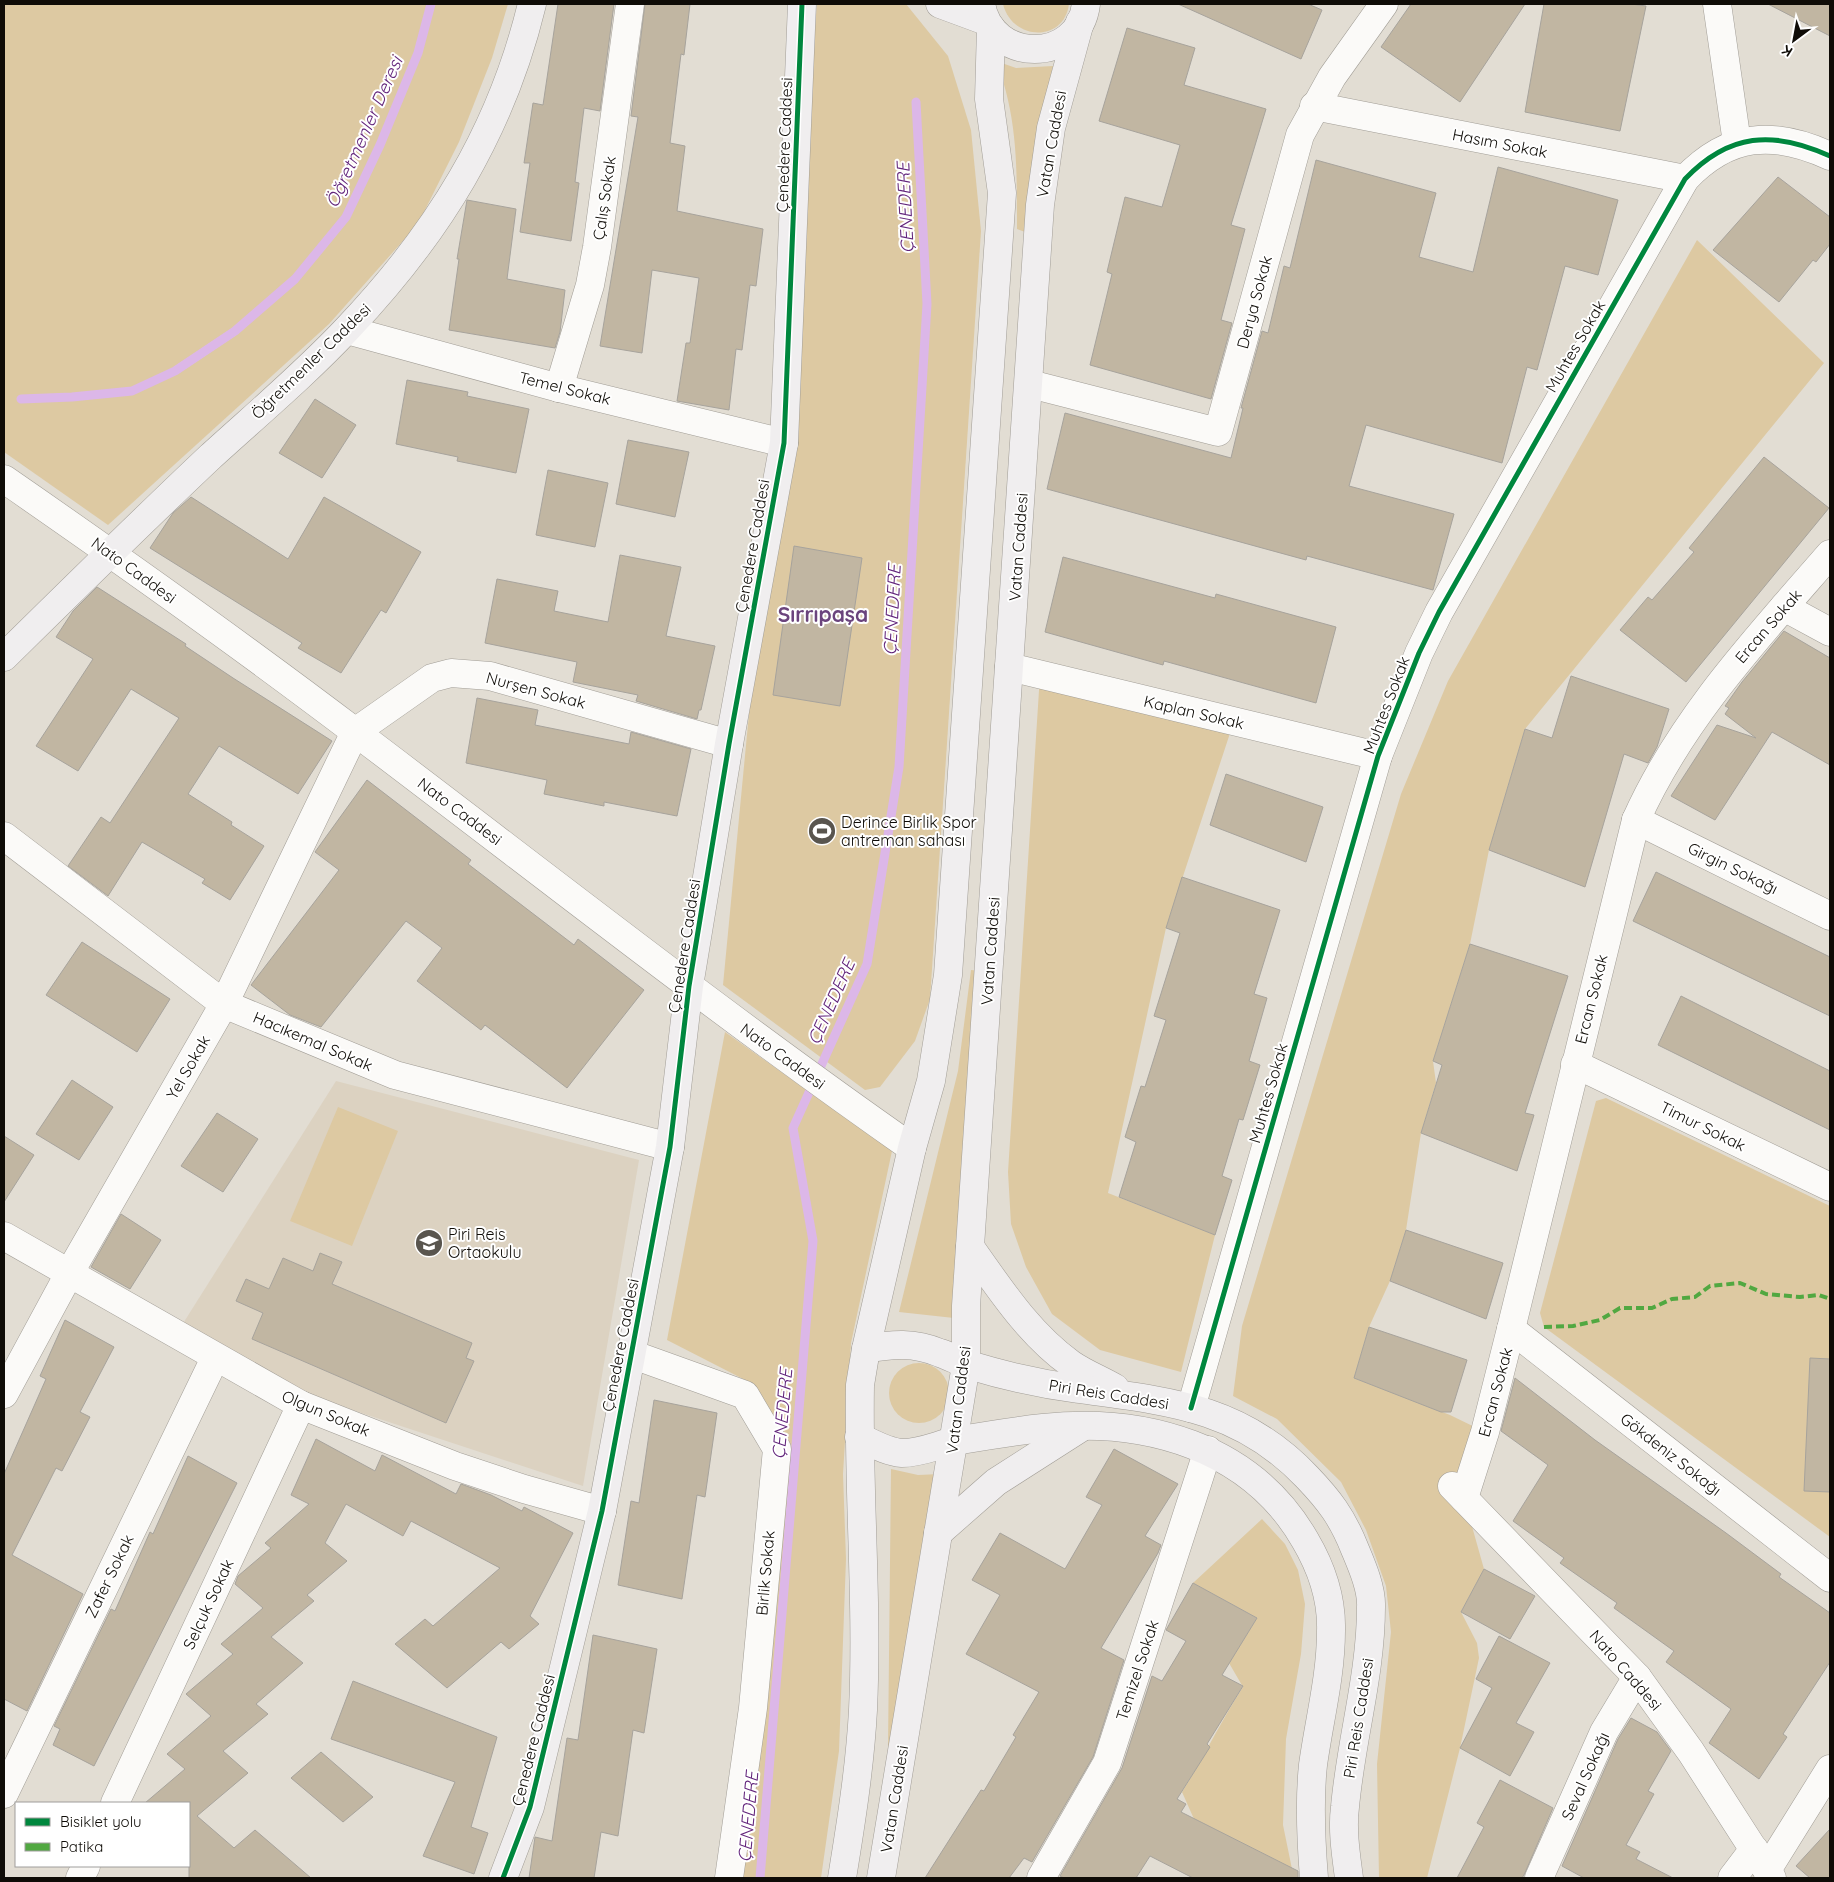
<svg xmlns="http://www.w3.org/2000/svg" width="1834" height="1882" font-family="Quicksand,sans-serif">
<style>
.built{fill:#dcd2c1}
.green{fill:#ddc9a2}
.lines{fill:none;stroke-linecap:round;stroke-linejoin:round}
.stream{stroke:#dcb7e8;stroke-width:9}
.building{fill:#c1b6a2;stroke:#a7a39c}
.street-casing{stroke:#a19d96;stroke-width:29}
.secondary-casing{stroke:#a19d96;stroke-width:29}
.street{stroke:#fbfaf8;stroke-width:28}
.secondary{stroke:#f0eeef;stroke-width:28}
.quiet{stroke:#51a841;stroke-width:4;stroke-dasharray:8 4;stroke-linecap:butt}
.cycleway-casing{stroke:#fff;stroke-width:8}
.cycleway{stroke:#00873e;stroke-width:5}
.labels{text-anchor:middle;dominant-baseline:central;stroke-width:4;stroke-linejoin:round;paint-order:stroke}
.street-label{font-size:16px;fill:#0f0c07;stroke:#fff}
.poi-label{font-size:16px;fill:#0f0c07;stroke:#fff;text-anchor:start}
.water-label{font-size:18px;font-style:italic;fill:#62247b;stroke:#fff}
.district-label{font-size:21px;font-weight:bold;fill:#6b447d;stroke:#fff}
</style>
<rect width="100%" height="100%" fill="#e2ddd3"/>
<polygon class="built" points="336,1081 639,1160 583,1486 316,1398 182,1325"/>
<g class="green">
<polygon points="4,4 508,4 492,58 459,142 418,224 329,324 108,525 4,452"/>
<polygon points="820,4 906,4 948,56 971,130 981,231 930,999 915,1041 880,1087 865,1090 723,985 817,5"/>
<path d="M1003,4h66c-5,39 -57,37 -66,0z"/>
<path d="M996,61l20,7 37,-2 -10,42 -18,124 -8,-3c0,-60 1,-112 -21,-168z"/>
<polygon points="1697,240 1824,363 1525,729 1489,850 1470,944 1433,1061 1436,1083 1421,1133 1406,1230 1390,1281 1369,1327 1354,1378 1450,1415 1485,1432 1464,1498 1484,1569 1461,1612 1477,1643 1479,1658 1460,1748 1427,1878 1379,1878 1377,1764 1391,1632 1386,1586 1366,1530 1341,1482 1277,1419 1233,1396 1242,1326 1401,794 1448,681"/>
<polygon points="1040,675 1234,721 1166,928 1108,1193 1215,1235 1181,1372 1100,1350 1052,1314 1026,1267 1011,1224 1008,1172"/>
<polygon points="971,970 983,971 954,1318 899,1312 958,1071"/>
<polygon points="725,1032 892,1151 851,1343 843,1474 846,1559 839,1751 821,1878 739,1878 783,1432 749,1382 667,1340"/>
<polygon points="1606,1098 1830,1206 1830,1537 1544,1327 1540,1313 1596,1101"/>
<polygon points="338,1107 398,1131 352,1246 290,1221"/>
<circle cx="919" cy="1393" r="30"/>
<polygon points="891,1469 918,1475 940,1474 895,1750 888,1749"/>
<path d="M1262,1519l23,25 13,26 7,34 -4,50 -15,85 -3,86 9,44 -98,-50 -12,-27c22,-35 39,-71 61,-105l-14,-24 28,-45 -64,-35z"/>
</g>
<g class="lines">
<g class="stream">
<polyline points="21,399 72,397 132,391 175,371 235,331 295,279 346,217 380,145 418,53 431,4"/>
<polyline points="760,1878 813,1241 793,1128 867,964 899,767 927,304 916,102"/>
</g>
</g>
<g class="building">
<polygon points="558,4 614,4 600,111 584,108 575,182 579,183 571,241 520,232 530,163 524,163 533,103 543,105"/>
<polygon points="645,4 690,4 684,55 681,54 670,143 685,146 677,211 763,229 756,286 750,285 742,350 736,349 729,410 677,401 686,343 690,343 699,278 652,270 642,353 600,346 638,117 631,116"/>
<polygon points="1178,4 1308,4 1322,10 1301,59"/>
<polygon points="1411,4 1525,4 1460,102 1381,47"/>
<polygon points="1544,4 1631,4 1646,6 1620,131 1525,112"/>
<polygon points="1768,4 1830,4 1830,36"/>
<polygon points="1127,28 1195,48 1184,85 1266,109 1231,225 1245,229 1221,320 1232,323 1211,399 1090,365 1112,274 1107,272 1125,197 1162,207 1180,145 1099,121"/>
<polygon points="1316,160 1436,193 1419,257 1473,272 1498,167 1618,200 1598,275 1565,266 1537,370 1527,367 1502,463 1366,425 1349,486 1454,514 1433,590 1307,556 1306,560 1047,489 1065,413 1231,458 1243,408 1241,408 1262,331 1268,333 1284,266 1290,268"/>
<polygon points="1778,177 1830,217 1830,244 1816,262 1813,260 1779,302 1713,250"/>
<polygon points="467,200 516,209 507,279 565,290 560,332 555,348 449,330 459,259 457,259"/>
<polygon points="407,380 468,392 467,396 529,409 516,473 457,461 458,457 396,444"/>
<polygon points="315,399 356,425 322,478 279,453"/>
<polygon points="628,440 689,452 675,517 616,504"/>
<polygon points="1764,457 1829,508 1686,682 1620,630 1648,597 1652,600 1694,552 1689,548"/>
<polygon points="548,470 608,483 595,547 536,535"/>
<polygon points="191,497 288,559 324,497 421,552 386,613 381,610 341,673 298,648 302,643 150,548 173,513"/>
<polygon points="794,546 862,558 840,706 773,695"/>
<polygon points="620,555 681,567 666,636 715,646 701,710 699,710 697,719 636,701 638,695 573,682 577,662 485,643 497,579 558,591 554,611 608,622"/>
<polygon points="1063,557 1215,598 1216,594 1336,627 1316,703 1164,661 1163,665 1045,632"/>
<polygon points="97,587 186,644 185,646 233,678 332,741 298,794 219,746 188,794 232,822 231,825 264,846 230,900 202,883 205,879 142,842 108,896 68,866 101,817 110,823 179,718 131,689 78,771 36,746 93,659 56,637 73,611"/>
<polygon points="1784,631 1830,658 1830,765 1772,732 1715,820 1671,796 1717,725 1756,738 1725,714 1729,708 1725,706 1742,682"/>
<polygon points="1571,676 1669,709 1657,747 1648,763 1624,754 1585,887 1489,850 1525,729 1552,738"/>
<polygon points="477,698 538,710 535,725 629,744 631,732 691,749 677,816 604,802 604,806 544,794 547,780 466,763"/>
<polygon points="1226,774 1323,807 1306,862 1210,825"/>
<polygon points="367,780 471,860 468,864 574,945 578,939 644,990 567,1088 485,1025 481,1030 417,981 442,948 406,921 321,1027 290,1015 251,985 339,870 315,852"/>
<polygon points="1656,872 1830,957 1830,1016 1633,921"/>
<polygon points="1182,877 1280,910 1254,994 1267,998 1249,1061 1260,1065 1243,1120 1239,1119 1222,1176 1232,1180 1215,1235 1119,1197 1136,1142 1125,1137 1141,1086 1145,1087 1166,1020 1154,1016 1180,933 1166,928"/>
<polygon points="82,942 170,999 137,1052 46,995"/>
<polygon points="1470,944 1568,976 1525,1113 1534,1115 1517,1171 1421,1133 1442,1065 1433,1061"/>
<polygon points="1681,996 1830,1071 1830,1130 1658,1045"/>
<polygon points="72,1080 113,1107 79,1160 36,1134"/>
<polygon points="217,1113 258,1139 223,1192 181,1166"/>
<polygon points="4,1136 34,1155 4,1202"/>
<polygon points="121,1214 161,1240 130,1289 91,1267"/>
<polygon points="1406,1230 1503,1263 1486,1319 1390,1281"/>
<polygon points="320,1253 342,1262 332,1284 472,1343 466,1358 474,1361 446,1423 252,1339 263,1313 236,1301 246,1279 269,1289 283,1258 313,1271"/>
<polygon points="65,1320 114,1347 80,1412 90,1417 62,1471 56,1468 12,1555 83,1594 27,1711 4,1699 4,1474 46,1379 40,1376"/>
<polygon points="1369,1327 1467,1360 1451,1412 1441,1412 1354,1378"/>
<polygon points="1810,1358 1830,1359 1830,1492 1804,1491"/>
<polygon points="1515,1378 1595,1440 1726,1533 1781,1574 1779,1577 1830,1613 1830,1662 1783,1734 1787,1737 1759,1779 1709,1743 1731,1709 1666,1662 1674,1651 1614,1608 1617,1603 1560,1563 1564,1558 1513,1521 1548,1465 1501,1431"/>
<polygon points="654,1400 717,1413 705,1497 697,1495 682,1599 618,1585 631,1501 639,1503"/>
<polygon points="316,1439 375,1471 382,1455 456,1494 461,1484 491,1495 522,1511 524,1507 573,1533 530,1616 539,1624 509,1649 501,1642 447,1688 395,1644 425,1619 433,1626 500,1568 411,1521 403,1536 346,1504 325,1543 347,1561 307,1595 314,1601 271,1637 303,1663 256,1704 268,1714 223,1751 248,1773 197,1816 234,1848 255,1830 311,1878 189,1878 189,1803 145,1803 185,1769 167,1754 211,1716 186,1694 233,1654 221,1644 263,1608 235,1584 238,1576 271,1548 265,1543 309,1504 291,1495"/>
<polygon points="1114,1449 1178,1484 1145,1536 1161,1545 1158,1553 1101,1648 1124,1660 1093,1757 1032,1862 1024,1858 1009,1878 925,1878 981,1790 984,1791 1016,1737 1013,1735 1039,1692 966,1654 1000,1595 972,1580 1000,1533 1065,1569 1102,1505 1086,1497"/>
<polygon points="188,1456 237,1483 94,1766 53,1745 60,1729 54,1726 111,1609 115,1611 150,1532 153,1534"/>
<polygon points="1484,1569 1535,1596 1510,1639 1461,1612"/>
<polygon points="1193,1583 1257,1618 1222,1675 1243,1686 1207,1744 1210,1747 1177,1799 1186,1804 1181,1812 1298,1871 1298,1878 1193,1878 1150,1856 1136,1878 1064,1878 1060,1876 1122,1768 1152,1676 1162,1681 1186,1641 1166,1630"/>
<polygon points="593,1635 657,1649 644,1733 633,1730 618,1836 601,1832 594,1878 529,1878 535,1837 552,1841 567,1738 578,1740"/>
<polygon points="1499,1636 1550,1663 1516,1723 1534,1732 1510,1776 1460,1748 1492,1688 1476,1679"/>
<polygon points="353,1681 497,1737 471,1827 488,1833 474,1874 423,1856 455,1782 331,1739"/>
<polygon points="1631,1718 1657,1732 1671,1751 1648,1791 1654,1794 1626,1845 1640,1852 1636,1859 1673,1878 1584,1878 1562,1866 1618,1739"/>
<polygon points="321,1752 373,1797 343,1822 291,1778"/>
<polygon points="1500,1780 1553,1808 1524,1875 1522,1878 1457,1878 1484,1827 1477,1823"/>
<polygon points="1830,1829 1830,1878 1810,1878 1796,1866"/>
</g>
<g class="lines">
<defs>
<g id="street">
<polyline points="1717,4 1737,143"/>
<polyline points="1314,106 1685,179"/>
<polyline points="347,330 559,388 784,443"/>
<polyline points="1030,384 1218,432 1300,135 1332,77 1384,4"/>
<polyline points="559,388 590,285 597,247 630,4"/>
<path d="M4,479c120,83 238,167 354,255 184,139 365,282 554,414"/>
<polyline points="1784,607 1830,632"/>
<polyline points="1009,667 1378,756"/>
<polyline points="1636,820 1830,916"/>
<polyline points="4,836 224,1004 395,1075 670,1147"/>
<polyline points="1575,1064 1830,1187"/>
<polyline points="4,1236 301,1405 455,1466 524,1489 602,1511"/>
<polyline points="1511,1329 1830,1578"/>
<polyline points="631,1354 745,1395 777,1449 753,1708 729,1878"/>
<polyline points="4,1394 70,1272 224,1004 355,732 432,678 451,673 490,676 729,744"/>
<path d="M1191,1408l187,-652 41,-103 20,-41 246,-433c44,-46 88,-49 145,-23"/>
<polyline points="1452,1486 1637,1677 1691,1752 1772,1878"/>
<path d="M1464,1498l21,-66 26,-103 125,-509c45,-101 122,-183 194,-266"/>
<polyline points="4,1794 215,1358"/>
<polyline points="115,1803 301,1405"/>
<polyline points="1767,1870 1830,1769"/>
<polyline points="80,1878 86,1866"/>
<polyline points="1041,1878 1107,1763 1208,1450"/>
<polyline points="1539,1878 1604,1732 1637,1677"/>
<polyline points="1732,1878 1754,1849"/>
</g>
<g id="secondary">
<polyline points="940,4 986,21"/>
<path d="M981,4c10,60 98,60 105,0"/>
<path d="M4,657c68,-67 136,-134 206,-200 46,-42 95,-83 138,-129 90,-95 153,-196 184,-324"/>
<path d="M970,1247c30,42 58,86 101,117 13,9 30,16 44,24"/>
<path d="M866,1349c26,-5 48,-7 74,4 10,3 19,9 29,12 36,11 72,19 109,24 90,12 163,18 229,88 22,23 35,40 47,70 7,17 18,41 17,60 0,68 -20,132 -26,200 -3,23 1,48 4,71"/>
<path d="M859,1437c13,6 28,15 43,16 19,0 35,-8 53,-12 29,-5 59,-10 88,-13 102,-11 208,18 262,112 16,27 27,59 26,91 0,45 -12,90 -18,134 -4,37 -2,76 1,113"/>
<polyline points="938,1533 996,1482 1082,1427"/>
<polyline points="503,1878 530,1807 602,1511 670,1147 689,986 729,744 784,443 802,4"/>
<path d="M842,1878c9,-55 18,-112 21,-168 5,-109 -5,-217 -3,-325l6,-36 46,-201 19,-67 17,-106 54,-782 -13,-94 2,-71"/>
<polyline points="881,1878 966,1365 966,1306 1040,205 1051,128 1080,22"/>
</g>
</defs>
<use href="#street" class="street-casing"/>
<use href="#secondary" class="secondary-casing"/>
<use href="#street" class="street"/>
<use href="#secondary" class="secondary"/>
<polyline class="quiet" points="1544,1327 1573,1326 1600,1320 1620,1308 1652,1308 1672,1299 1695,1297 1710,1286 1740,1283 1766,1294 1800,1297 1819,1295 1830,1299"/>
<defs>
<g id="cycleway">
<path d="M1191,1408l187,-652 41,-103 20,-41 246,-433c44,-46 88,-49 145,-23"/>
<polyline points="503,1878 530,1807 602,1511 670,1147 689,986 729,744 784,443 802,4"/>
</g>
</defs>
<use href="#cycleway" class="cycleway-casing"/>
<use href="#cycleway" class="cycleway"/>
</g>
<defs>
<symbol id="stadium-disc" viewBox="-11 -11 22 22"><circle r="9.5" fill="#59554e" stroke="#fff"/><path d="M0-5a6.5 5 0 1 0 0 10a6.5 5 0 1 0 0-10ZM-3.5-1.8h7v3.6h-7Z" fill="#fff"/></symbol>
<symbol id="school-disc" viewBox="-11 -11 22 22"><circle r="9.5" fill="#59554e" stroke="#fff"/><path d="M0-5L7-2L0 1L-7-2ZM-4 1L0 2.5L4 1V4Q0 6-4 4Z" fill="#fff"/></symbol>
</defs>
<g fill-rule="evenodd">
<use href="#stadium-disc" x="806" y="815" width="32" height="32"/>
<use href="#school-disc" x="413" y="1227" width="32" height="32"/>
</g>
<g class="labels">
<g class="street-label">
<text transform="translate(1500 143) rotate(11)">Hasım Sokak</text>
<text transform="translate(1051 144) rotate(-80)">Vatan Caddesi</text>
<text transform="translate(784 145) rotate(-88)">Çenedere Caddesi</text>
<text transform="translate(604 198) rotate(-82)">Çalış Sokak</text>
<text transform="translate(1254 302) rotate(-75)">Derya Sokak</text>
<text transform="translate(1575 346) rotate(-60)">Muhtes Sokak</text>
<text transform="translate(311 361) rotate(-44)">Öğretmenler Caddesi</text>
<text transform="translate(565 388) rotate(14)">Temel Sokak</text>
<text transform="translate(752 546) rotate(-80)">Çenedere Caddesi</text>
<text transform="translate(1018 547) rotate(-86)">Vatan Caddesi</text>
<text transform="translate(134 570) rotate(36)">Nato Caddesi</text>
<text transform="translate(1768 626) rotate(-49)">Ercan Sokak</text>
<text transform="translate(536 690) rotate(15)">Nurşen Sokak</text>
<text transform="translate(1386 705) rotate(-69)">Muhtes Sokak</text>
<text transform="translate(1194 712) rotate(13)">Kaplan Sokak</text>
<text transform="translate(460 811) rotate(37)">Nato Caddesi</text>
<text transform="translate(1733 868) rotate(26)">Girgin Sokağı</text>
<text transform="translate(684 946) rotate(-81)">Çenedere Caddesi</text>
<text transform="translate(990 951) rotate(-86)">Vatan Caddesi</text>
<text transform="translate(1591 999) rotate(-76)">Ercan Sokak</text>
<text transform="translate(313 1041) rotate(23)">Hacıkemal Sokak</text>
<text transform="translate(783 1056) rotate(36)">Nato Caddesi</text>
<text transform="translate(188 1067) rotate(-60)">Yel Sokak</text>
<text transform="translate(1268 1093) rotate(-74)">Muhtes Sokak</text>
<text transform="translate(1703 1126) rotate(26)">Timur Sokak</text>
<text transform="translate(620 1345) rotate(-79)">Çenedere Caddesi</text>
<text transform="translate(1495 1392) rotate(-75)">Ercan Sokak</text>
<text transform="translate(1109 1394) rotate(9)">Piri Reis Caddesi</text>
<text transform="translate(958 1400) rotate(-83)">Vatan Caddesi</text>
<text transform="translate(326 1413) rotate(23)">Olgun Sokak</text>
<text transform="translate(1671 1454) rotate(38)">Gökdeniz Sokağı</text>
<text transform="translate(765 1573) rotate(-85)">Birlik Sokak</text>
<text transform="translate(109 1576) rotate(-64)">Zafer Sokak</text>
<text transform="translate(208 1604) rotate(-65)">Selçuk Sokak</text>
<text transform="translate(1137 1670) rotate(-72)">Temizel Sokak</text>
<text transform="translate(1626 1670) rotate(49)">Nato Caddesi</text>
<text transform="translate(1358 1718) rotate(-81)">Piri Reis Caddesi</text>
<text transform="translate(533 1740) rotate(-76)">Çenedere Caddesi</text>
<text transform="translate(1585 1776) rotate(-66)">Seval Sokağı</text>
<text transform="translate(894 1799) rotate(-81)">Vatan Caddesi</text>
</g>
<g class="poi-label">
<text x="841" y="822">Derince Birlik Spor<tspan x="841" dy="18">antreman sahası</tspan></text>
<text x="448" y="1234">Piri Reis<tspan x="448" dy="18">Ortaokulu</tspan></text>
</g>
<g class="water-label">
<text transform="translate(364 132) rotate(-66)">Öğretmenler Deresi</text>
<text transform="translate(905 208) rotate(-93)">ÇENEDERE</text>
<text transform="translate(892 610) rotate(-87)">ÇENEDERE</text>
<text transform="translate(831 1002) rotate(-66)">ÇENEDERE</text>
<text transform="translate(782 1414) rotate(-85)">ÇENEDERE</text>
<text transform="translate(748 1817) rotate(-85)">ÇENEDERE</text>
</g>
<g class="district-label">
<text x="823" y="614">Sırrıpaşa</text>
</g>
</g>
<rect width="1834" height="1882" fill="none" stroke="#0f0c07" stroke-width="10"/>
<rect x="15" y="1802" width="175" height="65" fill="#ffffff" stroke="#9f9e9c"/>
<rect x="25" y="1818" width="25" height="8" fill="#00873e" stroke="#9f9e9c"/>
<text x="60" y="1827" font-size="15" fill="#0f0c07">Bisiklet yolu</text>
<rect x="25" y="1843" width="25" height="8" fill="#51a841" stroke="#9f9e9c"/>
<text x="60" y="1852" font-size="15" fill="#0f0c07">Patika</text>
<g transform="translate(1794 40) rotate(212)" stroke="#ffffff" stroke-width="4" paint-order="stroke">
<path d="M0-4L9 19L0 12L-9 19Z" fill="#0f0c07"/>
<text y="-8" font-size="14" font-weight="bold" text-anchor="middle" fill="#0f0c07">K</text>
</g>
</svg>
